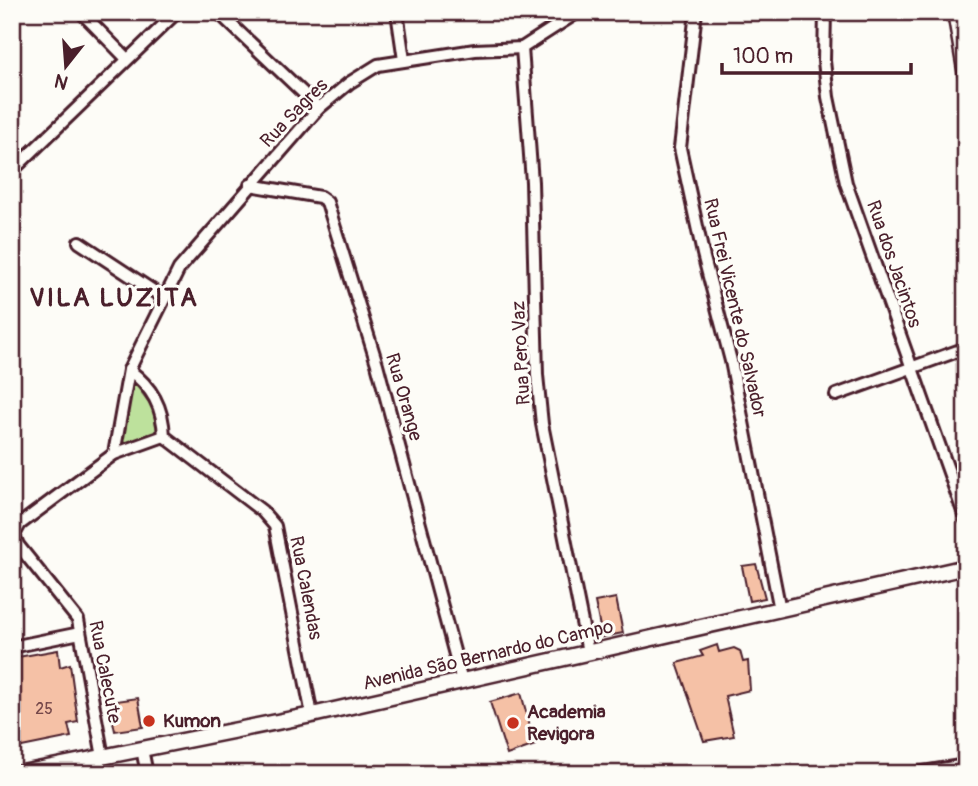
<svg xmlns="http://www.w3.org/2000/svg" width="978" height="786" font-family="Pangolin,sans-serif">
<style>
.green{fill:#bde19c;stroke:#848064;stroke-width:2}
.building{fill:#f5c1a6;stroke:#4a1f2b;stroke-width:2}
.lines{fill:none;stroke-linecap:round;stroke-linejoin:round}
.street-casing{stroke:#4a1f2b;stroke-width:16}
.secondary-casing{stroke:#4a1f2b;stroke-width:19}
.street{stroke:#fdfcf7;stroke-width:10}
.secondary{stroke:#fdfcf7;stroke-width:14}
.poi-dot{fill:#c8321e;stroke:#fdfcf7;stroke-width:2.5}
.labels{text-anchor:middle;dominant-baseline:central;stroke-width:6;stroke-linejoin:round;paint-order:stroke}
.number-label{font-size:16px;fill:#75484a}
.street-label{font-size:19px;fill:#4a1f2b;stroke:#fdfcf7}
.poi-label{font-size:19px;font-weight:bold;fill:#4a1f2b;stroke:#fdfcf7;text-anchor:start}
.district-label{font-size:26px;font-weight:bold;letter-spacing:2px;fill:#4a1f2b;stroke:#fdfcf7}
</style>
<rect width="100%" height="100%" fill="#fdfcf7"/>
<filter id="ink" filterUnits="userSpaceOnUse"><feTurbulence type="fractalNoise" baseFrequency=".0143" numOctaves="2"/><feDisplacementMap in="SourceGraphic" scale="14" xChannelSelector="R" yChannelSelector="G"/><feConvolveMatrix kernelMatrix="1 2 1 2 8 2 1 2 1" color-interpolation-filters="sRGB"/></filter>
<g filter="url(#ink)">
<polygon class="green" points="133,381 153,408 157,432 121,445"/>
<g class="building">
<polygon points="756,564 765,598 749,601 742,566"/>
<polygon points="616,598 623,633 602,637 595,602"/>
<polygon points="717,645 719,652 734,648 740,651 743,662 748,661 750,690 725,696 734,736 704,741 677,663 703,656 700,651"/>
<polygon points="58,650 60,667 70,664 78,722 68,724 71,737 12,749 12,658"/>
<polygon points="521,693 535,745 507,755 490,702"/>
<polygon points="138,698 143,727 115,731 109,702"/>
</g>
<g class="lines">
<defs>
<g id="street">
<polyline points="81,12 127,59"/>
<polyline points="218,12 319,108"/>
<polyline points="397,12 404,60"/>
<polyline points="696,12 680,148 703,254 731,361 780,610"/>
<polyline points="825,12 824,61 828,97 846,183 966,520"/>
<polyline points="522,48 532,182 537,375 542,424 588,652"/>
<polyline points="12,171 177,12"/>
<polyline points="250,185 320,197 327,202 377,364 462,681"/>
<polyline points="79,242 164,298"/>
<path d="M129,370c23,17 34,37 35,66"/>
<polyline points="836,395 966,348"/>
<polyline points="164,436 262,511 275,526 312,715"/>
<polyline points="114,454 129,370 179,269 319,108 349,83 378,65 475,50 522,48 578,12"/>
<polyline points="12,647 80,633"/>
<polyline points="142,749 147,774"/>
<polyline points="103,757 78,620 18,545 14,535 20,524 114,454 164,436"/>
<polyline points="911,774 966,765"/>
</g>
<g id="secondary">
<polyline points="955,12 966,75"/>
<polyline points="17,774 312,715 966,567"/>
</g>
</defs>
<use href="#street" class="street-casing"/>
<use href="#secondary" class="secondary-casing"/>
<use href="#street" class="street"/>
<use href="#secondary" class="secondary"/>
</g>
</g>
<g class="poi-dot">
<circle cx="149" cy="721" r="7"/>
<circle cx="513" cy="723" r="7"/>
</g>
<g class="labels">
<g class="number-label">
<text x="44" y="709">25</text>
</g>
<g class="street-label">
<text transform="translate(294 113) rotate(-46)">Rua Sagres</text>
<text transform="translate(894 264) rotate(71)">Rua dos Jacintos</text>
<text transform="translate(735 308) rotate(77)">Rua Frei Vicente do Salvador</text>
<text transform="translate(521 353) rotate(-93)">Rua Pero Vaz</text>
<text transform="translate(404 397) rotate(74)">Rua Orange</text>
<text transform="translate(306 588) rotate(79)">Rua Calendas</text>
<text transform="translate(488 655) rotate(-13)">Avenida São Bernardo do Campo</text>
<text transform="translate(105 672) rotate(79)">Rua Calecute</text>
</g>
<g class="poi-label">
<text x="527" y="712">Academia<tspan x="527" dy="22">Revigora</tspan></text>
<text x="163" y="721">Kumon</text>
</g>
<g class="district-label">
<text x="114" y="298">VILA LUZITA</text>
</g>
</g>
<rect width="978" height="786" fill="none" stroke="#fdfcf7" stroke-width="42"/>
<rect x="21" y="21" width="936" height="744" fill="none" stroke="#4a1f2b" stroke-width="2.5" filter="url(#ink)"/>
<g transform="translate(66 66) rotate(197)" stroke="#fdfcf7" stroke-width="5" paint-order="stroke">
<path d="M0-5L12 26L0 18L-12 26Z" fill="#4a1f2b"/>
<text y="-10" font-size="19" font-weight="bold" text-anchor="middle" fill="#4a1f2b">N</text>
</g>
<path d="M722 63v10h189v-10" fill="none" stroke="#4a1f2b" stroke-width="3.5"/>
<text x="733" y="63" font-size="21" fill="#4a1f2b" stroke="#fdfcf7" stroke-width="5" paint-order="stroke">100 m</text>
</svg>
